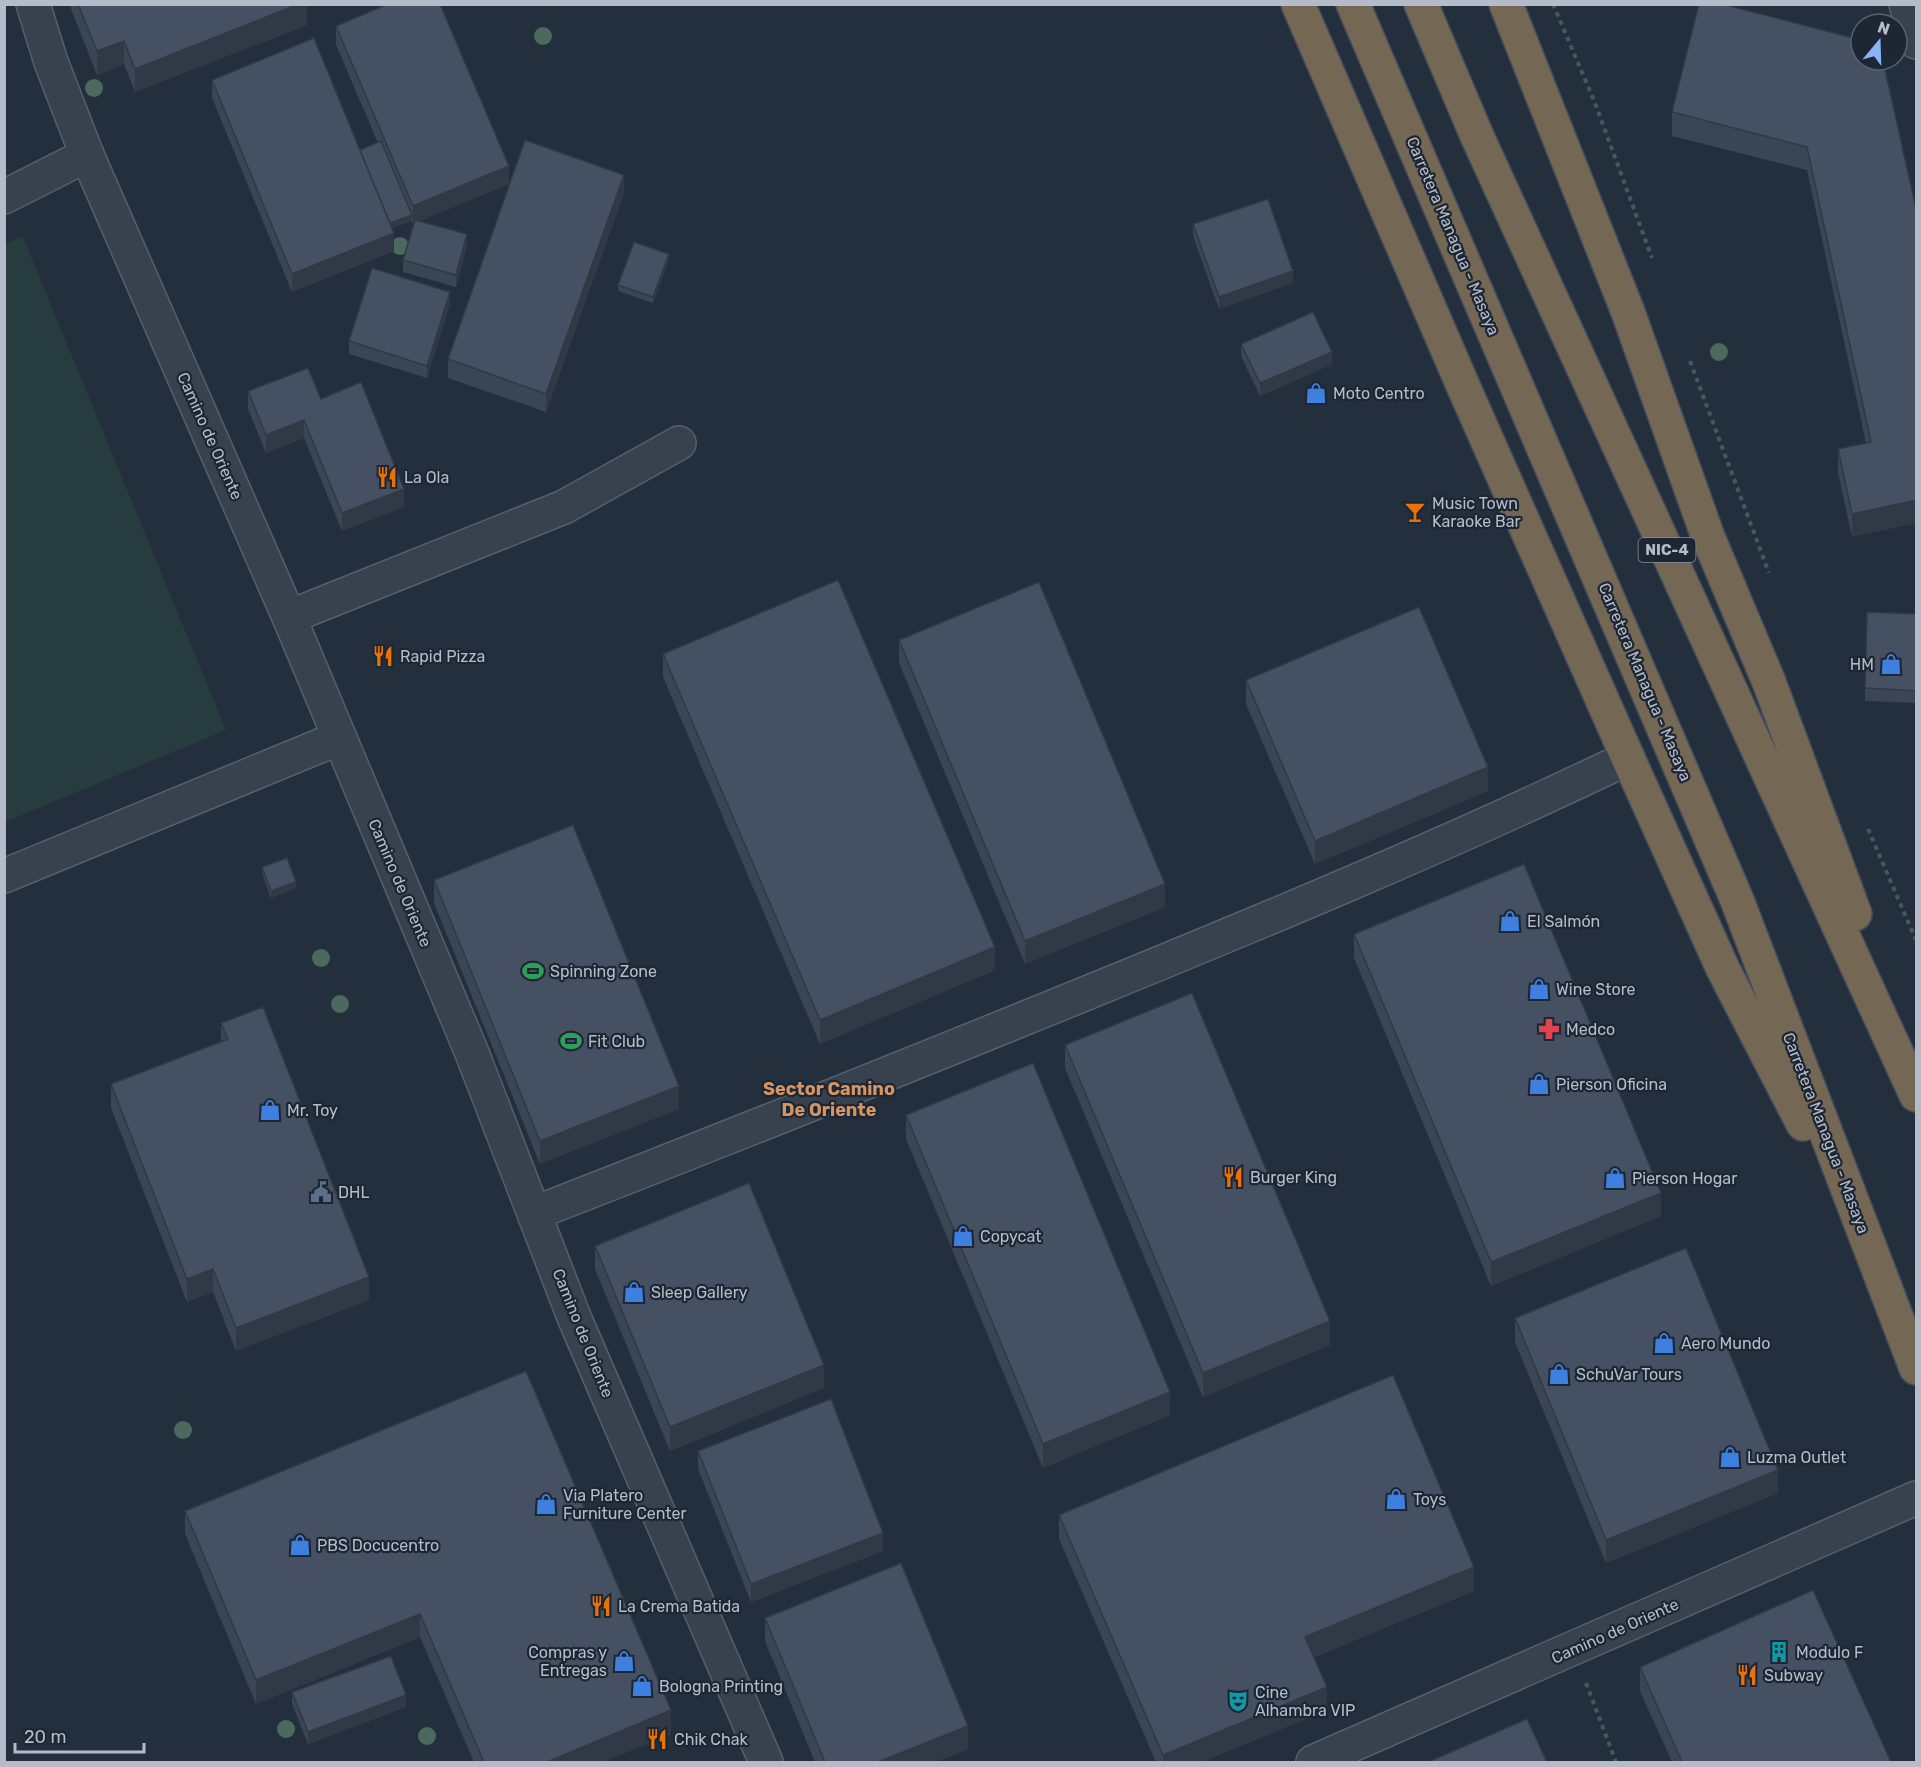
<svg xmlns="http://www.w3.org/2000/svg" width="1921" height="1767" font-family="Rubik,sans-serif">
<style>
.green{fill:#263c3f}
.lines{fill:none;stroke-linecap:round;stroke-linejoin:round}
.minor-casing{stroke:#565f6c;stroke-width:36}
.highway-casing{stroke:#434c59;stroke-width:36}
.path{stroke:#44595c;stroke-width:4;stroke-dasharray:4.5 4.5;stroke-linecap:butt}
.minor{stroke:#38414e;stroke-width:33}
.highway{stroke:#746855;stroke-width:33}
.tree{fill:#4b6a5d}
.wall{fill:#3b4654}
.shaded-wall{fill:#303945}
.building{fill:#455162;stroke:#303945;stroke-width:1.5}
.labels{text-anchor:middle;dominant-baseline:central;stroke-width:4.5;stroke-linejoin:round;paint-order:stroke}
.shield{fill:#1d2633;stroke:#878f9c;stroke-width:1.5}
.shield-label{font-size:15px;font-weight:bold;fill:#b4bcc9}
.street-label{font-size:16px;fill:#b4bcc9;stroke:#1d2633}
.poi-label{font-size:16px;fill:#b4bcc9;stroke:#1d2633;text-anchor:start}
.neighbourhood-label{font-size:18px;font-weight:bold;fill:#d59563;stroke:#1d2633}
</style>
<rect width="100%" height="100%" fill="#242f3e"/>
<polygon class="green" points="23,237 226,730 5,822 4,244"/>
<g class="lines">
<defs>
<g id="minor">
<polyline points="33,4 51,62 87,155 289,617 472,1053 574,1317 766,1762"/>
<polyline points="1906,4 1916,42"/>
<polyline points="4,197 87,155"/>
<polyline points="289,617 564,507 679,443"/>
<polyline points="4,876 339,738"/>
<path d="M535,1213c183,-71 365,-144 547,-218 184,-75 367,-151 546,-237"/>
<polyline points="1313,1762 1916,1498"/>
</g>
<g id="highway">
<polyline points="1298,4 1464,388 1628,758 1723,969 1803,1124"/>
<polyline points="1353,4 1737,900 1916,1368"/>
<polyline points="1421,4 1477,136 1916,1095"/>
<polyline points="1506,4 1628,312 1708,537 1769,682 1855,914"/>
</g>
</defs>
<use href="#minor" class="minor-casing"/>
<use href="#highway" class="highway-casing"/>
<g class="path">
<polyline points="1553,4 1595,103 1652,258"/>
<polyline points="1690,361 1769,573"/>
<polyline points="1868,829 1916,940"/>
<polyline points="1586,1683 1616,1762"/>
</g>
<use href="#minor" class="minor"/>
<use href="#highway" class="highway"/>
</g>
<g class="tree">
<circle cx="543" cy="36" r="9"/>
<circle cx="94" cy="88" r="9"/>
<circle cx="400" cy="246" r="9"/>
<circle cx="1719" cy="352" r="9"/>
<circle cx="321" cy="958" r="9"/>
<circle cx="340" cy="1004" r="9"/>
<circle cx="183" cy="1430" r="9"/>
<circle cx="286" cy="1729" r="9"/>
<circle cx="427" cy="1736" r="9"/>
</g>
<g class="wall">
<polygon points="69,4 307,4 307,25 135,92 124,64 97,75"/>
<polygon points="1699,4 1917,213 1852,537 1838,472 1838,449 1866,443 1807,170 1672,136 1672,112"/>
<polygon points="336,26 509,184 420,221 467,246 456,287 403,272 403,260 414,224 413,224 411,221 392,228 394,251 292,292 212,98 212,80 360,150 378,143 336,45"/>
<polygon points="624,193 546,412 448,378 448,359"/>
<polygon points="1193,224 1293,283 1219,309 1193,236"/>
<polygon points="669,260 653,303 618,291 618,285"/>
<polygon points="450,304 427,378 349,354 349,341"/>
<polygon points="1241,344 1332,364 1260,396 1241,356"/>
<polygon points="248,391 321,399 404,507 342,531 304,438 266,453 248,409"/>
<polygon points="1917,614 1917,703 1865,701 1865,688"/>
<polygon points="899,640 1165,907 1025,964 899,663"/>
<polygon points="663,654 995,970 820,1044 663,677"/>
<polygon points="1246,680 1488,791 1315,864 1246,704"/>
<polygon points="262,867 296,888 271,898 262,873"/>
<polygon points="434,880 679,1109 540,1164 434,903"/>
<polygon points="1354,934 1661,1216 1491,1286 1354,958"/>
<polygon points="221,1023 369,1300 236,1351 213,1292 187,1302 111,1108 111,1084 221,1042"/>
<polygon points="1065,1045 1330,1345 1203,1397 1065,1068"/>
<polygon points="906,1115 1170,1415 1043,1468 906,1139"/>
<polygon points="595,1246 824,1388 670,1451 595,1269"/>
<polygon points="1515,1318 1778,1493 1606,1563 1515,1342"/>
<polygon points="526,1371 671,1734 603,1762 474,1762 420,1637 256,1704 185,1534 185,1511"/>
<polygon points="698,1451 883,1551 751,1602 698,1469"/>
<polygon points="1059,1515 1474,1591 1314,1657 1327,1710 1202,1762 1156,1762 1059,1539"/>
<polygon points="765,1618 968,1749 935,1762 815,1762 765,1641"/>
<polygon points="1640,1667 1891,1762 1672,1762 1640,1691"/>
<polygon points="292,1692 406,1707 308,1744 292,1704"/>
</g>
<g class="shaded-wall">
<polygon points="299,4 307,4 307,25 135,92 135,69"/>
<polygon points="124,41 124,64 97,75 97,51"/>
<polygon points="509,166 509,184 413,224 413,206"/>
<polygon points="624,175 624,193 546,412 546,394"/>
<polygon points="412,215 412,221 386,231 386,225"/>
<polygon points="394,233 394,251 292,292 292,274"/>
<polygon points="467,234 467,246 456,287 456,275"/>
<polygon points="669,254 669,260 653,303 653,297"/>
<polygon points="1293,271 1293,283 1219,309 1219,297"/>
<polygon points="450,292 450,304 427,378 427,366"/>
<polygon points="1332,352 1332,364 1260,396 1260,383"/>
<polygon points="304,420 304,438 266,453 266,435"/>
<polygon points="404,489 404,507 342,531 342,513"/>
<polygon points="1917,500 1917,523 1852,537 1852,514"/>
<polygon points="1488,767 1488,791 1315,864 1315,841"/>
<polygon points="296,882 296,888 271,898 271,891"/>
<polygon points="1165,884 1165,907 1025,964 1025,941"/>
<polygon points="995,947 995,970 820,1044 820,1020"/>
<polygon points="679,1086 679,1109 540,1164 540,1141"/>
<polygon points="1661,1193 1661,1216 1491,1286 1491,1262"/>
<polygon points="213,1269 213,1292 187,1302 187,1279"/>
<polygon points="369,1277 369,1300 236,1351 236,1328"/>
<polygon points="1330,1321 1330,1345 1203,1397 1203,1373"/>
<polygon points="824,1365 824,1388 670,1451 670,1427"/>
<polygon points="1170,1392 1170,1415 1043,1468 1043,1444"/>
<polygon points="1778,1470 1778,1493 1606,1563 1606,1540"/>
<polygon points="883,1533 883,1551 751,1602 751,1584"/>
<polygon points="1474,1567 1474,1591 1305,1660 1305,1637"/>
<polygon points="420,1614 420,1637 256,1704 256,1680"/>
<polygon points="1327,1687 1327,1710 1202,1762 1163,1762 1163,1755"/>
<polygon points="406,1695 406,1707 308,1744 308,1732"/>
<polygon points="671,1710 671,1734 603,1762 547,1762"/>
<polygon points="968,1726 968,1749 935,1762 878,1762"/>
</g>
<g class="building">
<polygon points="78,4 299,4 135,69 124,41 97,51"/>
<polygon points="388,4 440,4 509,166 413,206 336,26"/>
<polygon points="1699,4 1722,4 1861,40 1861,60 1883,60 1917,213 1917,500 1852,514 1838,449 1871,442 1807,147 1672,112"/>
<polygon points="314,38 394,233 292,274 212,80"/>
<polygon points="525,140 624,175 546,394 448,359"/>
<polygon points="381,141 412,215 390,223 360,150"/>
<polygon points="1268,199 1293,271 1219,297 1193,224"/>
<polygon points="415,220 467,234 456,275 403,260"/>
<polygon points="634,242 669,254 653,297 618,285"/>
<polygon points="372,268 450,292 427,366 349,341"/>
<polygon points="1313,312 1332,352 1260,383 1241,344"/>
<polygon points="308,368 321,399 361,382 404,489 342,513 304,420 266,435 248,391"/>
<polygon points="838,580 995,947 820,1020 663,654"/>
<polygon points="1039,582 1165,884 1025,941 899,640"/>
<polygon points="1419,607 1488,767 1315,841 1246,680"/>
<polygon points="1867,612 1917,614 1917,691 1865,688"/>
<polygon points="573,825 679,1086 540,1141 434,880"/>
<polygon points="287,858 296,882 271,891 262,867"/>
<polygon points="1524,864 1661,1193 1491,1262 1354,934"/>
<polygon points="1192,993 1330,1321 1203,1373 1065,1045"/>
<polygon points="263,1007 369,1277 236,1328 213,1269 187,1279 111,1084 228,1039 221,1023"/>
<polygon points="1033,1063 1170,1392 1043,1444 906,1115"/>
<polygon points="749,1183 824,1365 670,1427 595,1246"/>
<polygon points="1686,1248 1778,1470 1606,1540 1515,1318"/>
<polygon points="526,1371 671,1710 547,1762 484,1762 420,1614 256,1680 185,1511"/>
<polygon points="1393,1375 1474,1567 1305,1637 1327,1687 1163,1755 1059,1515"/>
<polygon points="831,1399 883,1533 751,1584 698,1451"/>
<polygon points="901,1563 968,1726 878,1762 825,1762 765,1618"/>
<polygon points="1813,1590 1891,1762 1682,1762 1640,1667"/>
<polygon points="391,1656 406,1695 308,1732 292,1692"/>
<polygon points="1527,1719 1547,1762 1428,1762"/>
</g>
<defs>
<symbol id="shop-bare" viewBox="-9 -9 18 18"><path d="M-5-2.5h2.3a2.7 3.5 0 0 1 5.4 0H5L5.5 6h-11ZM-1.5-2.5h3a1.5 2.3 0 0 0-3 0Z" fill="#3f7fe0" stroke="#1d2633" stroke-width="2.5" paint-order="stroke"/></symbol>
<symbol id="restaurant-bare" viewBox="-9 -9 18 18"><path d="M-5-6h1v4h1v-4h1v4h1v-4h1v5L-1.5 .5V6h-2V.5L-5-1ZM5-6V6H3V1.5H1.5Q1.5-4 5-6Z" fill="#e8710a" stroke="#1d2633" stroke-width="2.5" paint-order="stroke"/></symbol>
<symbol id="bar-bare" viewBox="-9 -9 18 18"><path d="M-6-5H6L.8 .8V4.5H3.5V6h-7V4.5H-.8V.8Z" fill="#e8710a" stroke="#1d2633" stroke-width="2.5" paint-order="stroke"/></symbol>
<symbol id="stadium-bare" viewBox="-9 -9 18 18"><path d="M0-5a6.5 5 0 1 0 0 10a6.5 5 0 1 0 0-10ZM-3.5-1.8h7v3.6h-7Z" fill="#2e9e5b" stroke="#1d2633" stroke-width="2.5" paint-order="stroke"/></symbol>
<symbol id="pharmacy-bare" viewBox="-9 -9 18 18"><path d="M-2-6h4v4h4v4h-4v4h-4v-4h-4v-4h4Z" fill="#e0444e" stroke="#1d2633" stroke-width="2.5" paint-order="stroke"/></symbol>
<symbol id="civic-bare" viewBox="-9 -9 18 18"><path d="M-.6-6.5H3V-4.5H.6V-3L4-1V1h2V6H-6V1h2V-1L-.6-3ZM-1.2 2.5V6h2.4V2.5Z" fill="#5c6f8a" stroke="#1d2633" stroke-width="2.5" paint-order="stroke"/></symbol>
<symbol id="building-bare" viewBox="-9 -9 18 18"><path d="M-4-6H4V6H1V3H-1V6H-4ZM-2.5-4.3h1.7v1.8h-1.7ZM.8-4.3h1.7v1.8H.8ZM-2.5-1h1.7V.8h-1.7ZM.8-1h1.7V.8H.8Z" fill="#0f9aa8" stroke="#1d2633" stroke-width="2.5" paint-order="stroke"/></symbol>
<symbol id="theatre-bare" viewBox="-9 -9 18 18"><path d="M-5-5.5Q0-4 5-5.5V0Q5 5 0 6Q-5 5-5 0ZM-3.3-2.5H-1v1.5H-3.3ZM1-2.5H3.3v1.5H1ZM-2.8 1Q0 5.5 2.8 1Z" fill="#0f9aa8" stroke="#1d2633" stroke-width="2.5" paint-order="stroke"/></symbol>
</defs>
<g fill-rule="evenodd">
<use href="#shop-bare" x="1301" y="378" width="30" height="30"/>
<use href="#restaurant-bare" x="372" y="462" width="30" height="30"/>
<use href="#bar-bare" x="1400" y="497" width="30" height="30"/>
<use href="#restaurant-bare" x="368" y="641" width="30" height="30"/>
<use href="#shop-bare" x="1876" y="649" width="30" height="30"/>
<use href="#shop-bare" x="1495" y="906" width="30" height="30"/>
<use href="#stadium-bare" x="518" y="956" width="30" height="30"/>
<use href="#shop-bare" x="1524" y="974" width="30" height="30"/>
<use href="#pharmacy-bare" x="1534" y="1014" width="30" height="30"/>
<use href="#stadium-bare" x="556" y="1026" width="30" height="30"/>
<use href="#shop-bare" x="1524" y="1069" width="30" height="30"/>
<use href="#shop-bare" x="255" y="1095" width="30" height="30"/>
<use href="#restaurant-bare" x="1218" y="1162" width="30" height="30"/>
<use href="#shop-bare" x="1600" y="1163" width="30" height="30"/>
<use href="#civic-bare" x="306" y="1177" width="30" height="30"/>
<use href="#shop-bare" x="948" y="1221" width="30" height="30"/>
<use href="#shop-bare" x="619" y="1277" width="30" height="30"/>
<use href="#shop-bare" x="1649" y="1328" width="30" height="30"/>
<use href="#shop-bare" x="1544" y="1359" width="30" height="30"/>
<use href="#shop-bare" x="1715" y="1442" width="30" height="30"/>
<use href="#shop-bare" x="1381" y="1484" width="30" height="30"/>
<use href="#shop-bare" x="531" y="1489" width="30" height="30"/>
<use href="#shop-bare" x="285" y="1530" width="30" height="30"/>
<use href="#restaurant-bare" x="586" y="1591" width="30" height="30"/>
<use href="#building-bare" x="1764" y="1637" width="30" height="30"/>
<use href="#shop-bare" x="609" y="1646" width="30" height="30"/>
<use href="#restaurant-bare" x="1732" y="1660" width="30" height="30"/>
<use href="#shop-bare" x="627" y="1671" width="30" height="30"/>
<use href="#theatre-bare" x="1223" y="1686" width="30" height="30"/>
<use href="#restaurant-bare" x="642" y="1724" width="30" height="30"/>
</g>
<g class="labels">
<rect class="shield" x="1638.5" y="538" width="57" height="24" rx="4.5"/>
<g class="shield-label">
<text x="1667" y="550">NIC-4</text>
</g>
<g class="street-label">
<text transform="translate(1453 236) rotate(67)">Carretera Managua - Masaya</text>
<text transform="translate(210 436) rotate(66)">Camino de Oriente</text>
<text transform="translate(1645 682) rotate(67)">Carretera Managua - Masaya</text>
<text transform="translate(400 883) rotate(67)">Camino de Oriente</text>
<text transform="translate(1826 1133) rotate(69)">Carretera Managua - Masaya</text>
<text transform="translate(583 1333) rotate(68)">Camino de Oriente</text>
<text transform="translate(1615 1631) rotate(-24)">Camino de Oriente</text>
</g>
<g class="poi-label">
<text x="1333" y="393">Moto Centro</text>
<text x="404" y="477">La Ola</text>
<text x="1432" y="503">Music Town<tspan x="1432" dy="18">Karaoke Bar</tspan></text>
<text x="400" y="656">Rapid Pizza</text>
<text x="1874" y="664" text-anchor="end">HM</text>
<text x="1527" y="921">El Salmón</text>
<text x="550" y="971">Spinning Zone</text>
<text x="1556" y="989">Wine Store</text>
<text x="1566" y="1029">Medco</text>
<text x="588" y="1041">Fit Club</text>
<text x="1556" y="1084">Pierson Oficina</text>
<text x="287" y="1110">Mr. Toy</text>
<text x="1250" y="1177">Burger King</text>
<text x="1632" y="1178">Pierson Hogar</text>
<text x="338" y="1192">DHL</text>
<text x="980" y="1236">Copycat</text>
<text x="651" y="1292">Sleep Gallery</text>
<text x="1681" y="1343">Aero Mundo</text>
<text x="1576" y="1374">SchuVar Tours</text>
<text x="1747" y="1457">Luzma Outlet</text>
<text x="563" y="1495">Via Platero<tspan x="563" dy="18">Furniture Center</tspan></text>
<text x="1413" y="1499">Toys</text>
<text x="317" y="1545">PBS Docucentro</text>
<text x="618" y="1606">La Crema Batida</text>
<text x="607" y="1652" text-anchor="end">Compras y<tspan x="607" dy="18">Entregas</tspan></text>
<text x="1796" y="1652">Modulo F</text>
<text x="1764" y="1675">Subway</text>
<text x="659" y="1686">Bologna Printing</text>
<text x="1255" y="1692">Cine<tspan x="1255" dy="18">Alhambra VIP</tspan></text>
<text x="674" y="1739">Chik Chak</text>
</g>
<g class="neighbourhood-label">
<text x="829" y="1089">Sector Camino<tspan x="829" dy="21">De Oriente</tspan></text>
</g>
</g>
<rect width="1921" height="1767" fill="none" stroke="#b4bcc9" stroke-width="12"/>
<g transform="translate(1879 42) rotate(19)"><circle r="28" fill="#1d2633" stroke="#59626f" stroke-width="1.5"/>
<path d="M0-4.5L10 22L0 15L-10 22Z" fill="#8ab4f8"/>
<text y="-9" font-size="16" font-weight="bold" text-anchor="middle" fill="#b4bcc9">N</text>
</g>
<path d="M15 1743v9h129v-9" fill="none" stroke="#b4bcc9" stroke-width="3"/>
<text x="24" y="1743" font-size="18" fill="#b4bcc9" stroke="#1d2633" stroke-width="4.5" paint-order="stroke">20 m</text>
</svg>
